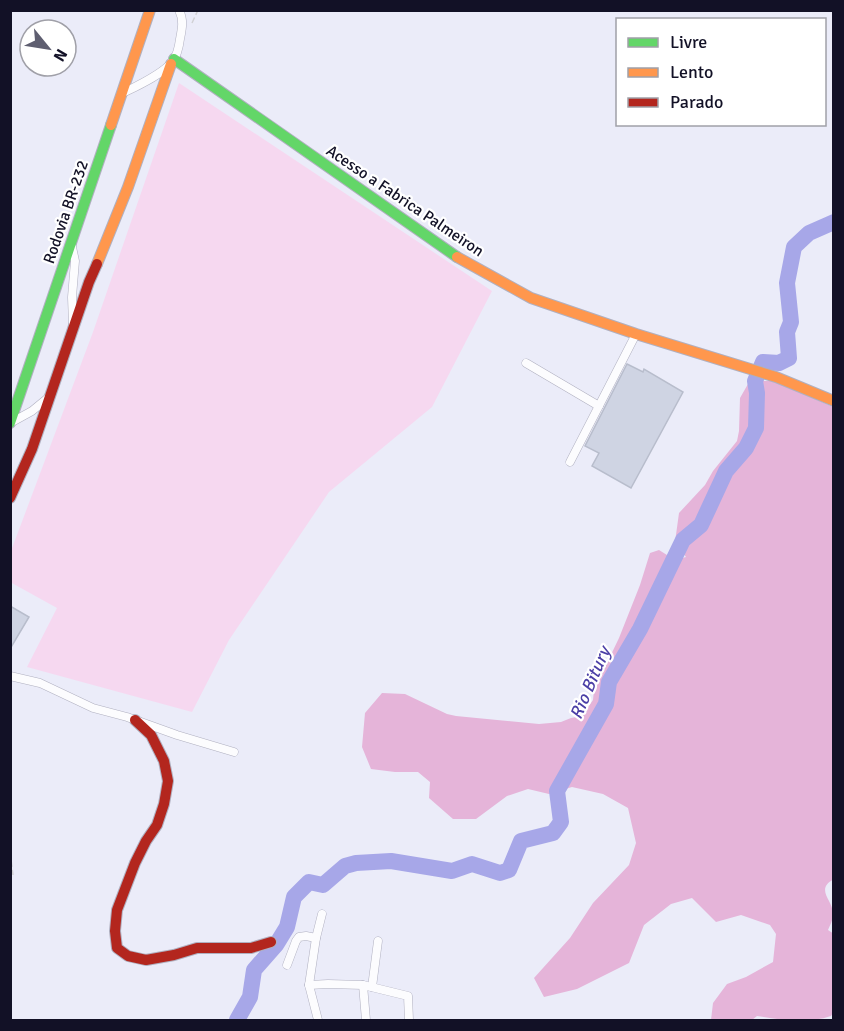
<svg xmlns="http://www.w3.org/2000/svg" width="844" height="1031" font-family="Signika,sans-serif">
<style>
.green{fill:#f6d8f0}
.forest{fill:#e5b4d9}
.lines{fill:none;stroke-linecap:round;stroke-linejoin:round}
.river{stroke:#a7a7e8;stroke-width:16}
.building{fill:#cfd4e3;stroke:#b8bdcc;stroke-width:1.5}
.street-casing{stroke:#b0b0c0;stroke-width:9}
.fast-casing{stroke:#b0b0c0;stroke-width:12}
.slow-casing{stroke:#b0b0c0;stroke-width:12}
.jam-casing{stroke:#b0b0c0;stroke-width:12}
.path{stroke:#d1d1d5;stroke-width:1.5;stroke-dasharray:6 3;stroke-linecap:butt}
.street{stroke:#fcfcfe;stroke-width:8}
.fast{stroke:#63d668;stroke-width:10}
.slow{stroke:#ff974d;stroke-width:10}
.jam{stroke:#b3261e;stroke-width:10}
.labels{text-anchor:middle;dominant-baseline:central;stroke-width:4.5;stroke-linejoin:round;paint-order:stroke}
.street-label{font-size:16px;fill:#121126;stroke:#fff}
.water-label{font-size:18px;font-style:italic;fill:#4b3fa6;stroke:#fff}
</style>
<rect width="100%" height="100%" fill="#ebecf9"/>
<polygon class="green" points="179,83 492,291 432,407 329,492 229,640 192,712 27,667 57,608 10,582 11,551 93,332"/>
<path class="forest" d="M752,381h22l18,5 16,10 25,11 1,472c-20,11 0,21 -1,36 0,5 -3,10 -5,15l6,4v77l-3,5c-24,8 -49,4 -74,0l-5,4h-41l2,-17 14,-19 19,-7 27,-15 3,-28 -6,-9 -29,-10 -25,7 -24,-24 -21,6 -27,21 -15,38 -52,26 -33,8 -10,-19 36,-40 23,-35 36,-38 7,-22 -8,-35 -25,-14 -31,-7 -23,7 -21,-5 -21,7 -31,23h-23l-24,-21 1,-16 -12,-10h-23l-24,-3 -9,-22 3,-34 17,-20 23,1 42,20 9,2 83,8 22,-2 10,-4 11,-2 11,-16 1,-10 25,-52 21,-53 10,-32 9,-3 16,10 11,-3 -11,-15 4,-29 26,-28 8,-14 24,-30 2,-10 1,-33 8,-14z"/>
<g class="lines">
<polyline class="river" points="237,1020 250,997 254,970 276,945 287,927 294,897 309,882 323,885 345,866 356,863 391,861 452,871 472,864 500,873 509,870 521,841 553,833 561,822 557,791 606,704 609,682 640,629 683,540 701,525 726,471 746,448 756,428 757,393 755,381 763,362 779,363 789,358 787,332 791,322 787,283 794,247 809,233 834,222"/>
</g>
<g class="building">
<polygon points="627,364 643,372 644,369 683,392 631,488 592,466 599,453 585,446"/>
<polygon points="10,606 29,617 10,649"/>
</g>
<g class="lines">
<defs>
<g id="street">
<path d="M123,93c14,-7 40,-19 49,-31 5,-6 7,-15 8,-23 2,-10 4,-19 -1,-29"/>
<polyline points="72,247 75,261 72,297 73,324"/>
<polyline points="526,363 599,406"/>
<polyline points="12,422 32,411 49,397"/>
<polyline points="570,462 636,334"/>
<polyline points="10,676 40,683 93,708 127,717 177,735 234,752"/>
<polyline points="287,965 296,941 299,937 306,936 316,938"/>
<polyline points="309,985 328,984 363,985 408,996 409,1020"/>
<polyline points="363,985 366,1020"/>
<polyline points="372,987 378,941"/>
<polyline points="318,1020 309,985 316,938 322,914"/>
</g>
<g id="fast">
<polyline points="174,59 457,257"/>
<polyline points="10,423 111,125"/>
</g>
<g id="slow">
<polyline points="111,125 150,10"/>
<polyline points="457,257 531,298 636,334 776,377 834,401"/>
<polyline points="97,264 128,187 171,64"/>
</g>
<g id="jam">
<polyline points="10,498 32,449 89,282 97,264"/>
<polyline points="135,720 151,735 164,761 168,781 164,804 157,825 146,841 135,863 117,910 115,931 117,948 128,956 146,960 174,955 197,948 251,948 271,942"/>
</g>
</defs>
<use href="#street" class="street-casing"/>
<use href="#fast" class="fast-casing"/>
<use href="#slow" class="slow-casing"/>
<use href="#jam" class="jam-casing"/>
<g class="path">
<polyline points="192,23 198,10"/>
<polyline points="10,852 13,875"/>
</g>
<use href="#street" class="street"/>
<use href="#fast" class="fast"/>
<use href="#slow" class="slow"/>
<use href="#jam" class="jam"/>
</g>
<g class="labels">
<g class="street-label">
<text transform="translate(405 201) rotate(34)">Acesso a Fabrica Palmeiron</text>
<text transform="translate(66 212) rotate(-71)">Rodovia BR-232</text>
</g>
<g class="water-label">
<text transform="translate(590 683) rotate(-67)">Rio Bitury</text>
</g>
</g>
<rect width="844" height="1031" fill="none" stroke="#121126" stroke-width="24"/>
<rect x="616" y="18" width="210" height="108" fill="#ffffff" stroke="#a0a0a8" stroke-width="1.5"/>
<rect x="628" y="38" width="30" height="9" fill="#63d668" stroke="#a0a0a8" stroke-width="1.5"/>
<text x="670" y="48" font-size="18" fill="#121126">Livre</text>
<rect x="628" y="68" width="30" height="9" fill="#ff974d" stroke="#a0a0a8" stroke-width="1.5"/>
<text x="670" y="78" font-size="18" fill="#121126">Lento</text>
<rect x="628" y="98" width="30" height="9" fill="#b3261e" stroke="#a0a0a8" stroke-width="1.5"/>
<text x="670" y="108" font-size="18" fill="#121126">Parado</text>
<g transform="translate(48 48) rotate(120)"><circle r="28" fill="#ffffff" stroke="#a0a0a8" stroke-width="1.5"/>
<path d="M0-4.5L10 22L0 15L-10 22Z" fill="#5e5e70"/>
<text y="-9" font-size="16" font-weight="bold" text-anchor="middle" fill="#121126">N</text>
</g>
</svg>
